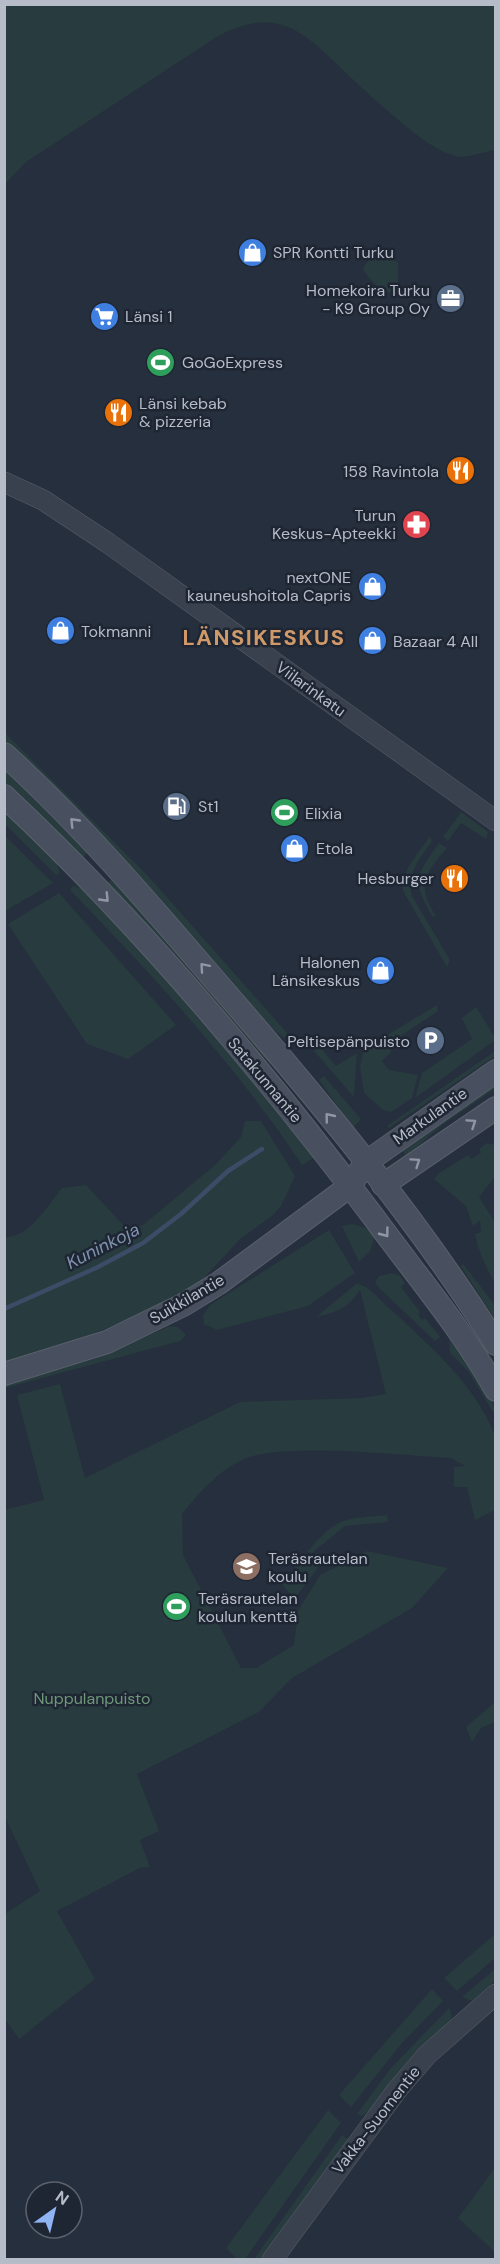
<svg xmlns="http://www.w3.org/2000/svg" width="500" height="2264" font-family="'DM Sans',sans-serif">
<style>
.green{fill:#283b3e}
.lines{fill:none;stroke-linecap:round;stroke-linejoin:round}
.stream{stroke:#3c4c66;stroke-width:4.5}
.tertiary-casing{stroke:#585f6b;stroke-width:21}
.secondary-casing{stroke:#585f6b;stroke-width:24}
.tertiary{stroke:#3a414e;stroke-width:20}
.secondary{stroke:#485060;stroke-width:22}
.oneway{stroke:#9096a4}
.labels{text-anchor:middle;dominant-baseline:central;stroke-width:5;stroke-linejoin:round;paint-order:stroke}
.poi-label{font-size:16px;fill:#b6bcc8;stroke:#1f2633;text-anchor:start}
.street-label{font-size:16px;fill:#b6bcc8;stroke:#1f2633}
.park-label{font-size:16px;fill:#6e9879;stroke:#1f2633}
.water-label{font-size:18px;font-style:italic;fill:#7f92af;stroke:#1f2633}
.district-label{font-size:22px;font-weight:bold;letter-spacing:1.5px;fill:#d09969;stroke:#1f2633}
</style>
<rect width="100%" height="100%" fill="#262f3d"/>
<g class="green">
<path d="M5,4l490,1v145c-11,2 -30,9 -40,6 -16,-4 -35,-18 -47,-28 -21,-17 -40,-34 -59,-52 -44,-43 -69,-72 -131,-40l-192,126 -21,22z"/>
<path d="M383,253l15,10v31c-12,1 -32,-15 -35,-26l9,-13z"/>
<polygon points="4,732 149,877 288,1034 284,1038 260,1019 45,780 5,743"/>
<polygon points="5,766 87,852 82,859 5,786"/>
<polygon points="4,810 56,860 60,873 56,875 5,824"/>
<polygon points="461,812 488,832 486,839 461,823 448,841 443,837"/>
<polygon points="4,835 53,883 5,911 4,911"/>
<path d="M430,836l2,5c-12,18 -26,32 -20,55l38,64 -3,7 -44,-76c-2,-21 16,-38 27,-55z"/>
<path d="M439,843l8,5c-22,25 -31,38 -11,68l-3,1c-22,-37 -18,-40 6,-74z"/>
<polygon points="113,879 274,1060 270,1064 207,997 107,883"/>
<path d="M73,886l11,3 112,123 119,145 -13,8c-67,-100 -148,-189 -232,-275z"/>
<polygon points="59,893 176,1025 128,1059 87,1044 8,924"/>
<polygon points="437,1005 438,1011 389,1044 391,1052 382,1061 389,1070 418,1075 412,1098 391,1112 383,1110 364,1093 360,1066 364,1049"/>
<polygon points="476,1007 494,1036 494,1041 415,1098 422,1073 472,1039 462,1018"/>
<polygon points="320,1047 336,1066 357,1053 354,1097 314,1051 315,1048"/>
<polygon points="495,1051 495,1056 389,1128 387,1126"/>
<polygon points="324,1076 361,1119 353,1128 319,1080"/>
<polygon points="495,1085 495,1089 442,1125 406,1156 401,1149"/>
<path d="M245,1121h16l34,55 -14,30 -9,10 -32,23 -37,40 -31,21 -109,47 -58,16v-126c25,0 42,-31 57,-49l24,-3 40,43 17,-3 73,-61 25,-27z"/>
<path d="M487,1143l8,2v32l-16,20 15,24 1,62c-9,-16 -16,-30 -20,-49l6,-2 -1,-12 -7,6 -7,-20 -32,-27 5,-6 29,-18 3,4 10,-6 -2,-4z"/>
<polygon points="352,1224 366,1228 375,1236 370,1251 359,1262 342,1226"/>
<polygon points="329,1230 355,1273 308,1306 217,1330 204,1324 203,1315 210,1305"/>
<polygon points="463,1264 495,1305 495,1320 461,1266"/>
<polygon points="392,1273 399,1275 405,1283 401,1287 420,1312 418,1314 422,1320 425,1318 440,1337 435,1341 377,1286 375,1282 379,1276"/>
<path d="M356,1284c12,0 24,16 33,24 38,35 85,75 105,125 6,12 2,61 1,77l-20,10 -8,-33h-13v-20l11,-1 -14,-8c-47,-2 -170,-17 -209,2 -25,12 -43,33 -60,54l1,41 58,113h15l38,-23 4,-34 22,-36 47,-24 81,17 -36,40 -120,70 -33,34 -122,62 22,57 -19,9 10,27 -10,1 -83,43 38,68 -76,60 -14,-20v-105l35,-23 -35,-74 -1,-307 40,-10 -27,-105 43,-11 25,94 155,-76 121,-4 25,-4 -26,-104c-11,18 -23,22 -44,27z"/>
<polygon points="170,1326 178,1327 186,1335 180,1341 5,1388 5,1384 96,1358"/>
<path d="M449,1339c15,19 46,52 46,76l-27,-44 -18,-18z"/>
<path d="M387,1515l1,7 -43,4 -33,27 -5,-1c30,-35 35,-33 80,-37z"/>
<polygon points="301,1559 317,1560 321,1564 294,1599 278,1579 296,1569 293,1564"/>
<polygon points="495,1702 495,1722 481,1728 472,1742 466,1727"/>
<polygon points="495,1934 495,1958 457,1991 444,1978"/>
<polygon points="495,1969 495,1981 472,2001 462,1997"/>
<polygon points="432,1989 443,2001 402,2043 351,2107 339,2095"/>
<polygon points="449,2008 452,2015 451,2019 370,2110 362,2116 357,2114 390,2069"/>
<polygon points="328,2110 341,2123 245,2259 237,2259 226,2248"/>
<polygon points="342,2135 348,2140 260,2259 254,2259"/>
<polygon points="495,2168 495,2252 458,2218"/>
</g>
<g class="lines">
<polyline class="stream" points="4,1309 96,1268 143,1243 181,1214 228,1171 262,1149"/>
<defs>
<g id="tertiary">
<polyline points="4,482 43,500 108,543 496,821"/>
<polyline points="272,2260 397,2090 427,2055 496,1994"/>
</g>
<g id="secondary">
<path d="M4,754c76,69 142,146 208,223 101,116 202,237 284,367"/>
<path d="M4,796c137,128 259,274 371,423 41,56 87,110 121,171"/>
<polyline points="383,1185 496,1108"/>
<polyline points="4,1374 107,1342 183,1305 219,1283 350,1186 365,1163 496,1071"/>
</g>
</defs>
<use href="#tertiary" class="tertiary-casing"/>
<use href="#secondary" class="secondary-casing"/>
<use href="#tertiary" class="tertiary"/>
<use href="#secondary" class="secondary"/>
</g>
<defs><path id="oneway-chevron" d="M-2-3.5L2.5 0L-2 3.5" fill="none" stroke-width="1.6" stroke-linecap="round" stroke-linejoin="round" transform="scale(1.5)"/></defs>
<g class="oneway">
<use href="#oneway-chevron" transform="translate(74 822) rotate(-134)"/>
<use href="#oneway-chevron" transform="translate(105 898) rotate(46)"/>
<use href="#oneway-chevron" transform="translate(204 967) rotate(-131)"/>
<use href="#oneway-chevron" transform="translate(329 1117) rotate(-129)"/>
<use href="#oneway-chevron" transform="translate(472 1123) rotate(-34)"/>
<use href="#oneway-chevron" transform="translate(416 1162) rotate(-35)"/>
<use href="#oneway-chevron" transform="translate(385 1233) rotate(53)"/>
</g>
<defs>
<symbol id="shop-disc" viewBox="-11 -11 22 22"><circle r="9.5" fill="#3f7fe0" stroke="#1f2633"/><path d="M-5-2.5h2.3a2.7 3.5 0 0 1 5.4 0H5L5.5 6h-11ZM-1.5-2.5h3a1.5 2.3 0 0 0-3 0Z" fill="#fff"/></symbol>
<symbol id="office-disc" viewBox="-11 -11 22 22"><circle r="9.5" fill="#5c6f8a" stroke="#1f2633"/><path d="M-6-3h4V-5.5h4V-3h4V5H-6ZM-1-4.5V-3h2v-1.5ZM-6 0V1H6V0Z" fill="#fff"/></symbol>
<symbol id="supermarket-disc" viewBox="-11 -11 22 22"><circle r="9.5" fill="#3f7fe0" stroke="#1f2633"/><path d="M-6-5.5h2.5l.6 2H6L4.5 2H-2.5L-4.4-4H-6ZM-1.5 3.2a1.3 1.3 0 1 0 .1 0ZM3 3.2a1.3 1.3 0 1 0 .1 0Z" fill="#fff"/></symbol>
<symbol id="stadium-disc" viewBox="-11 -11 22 22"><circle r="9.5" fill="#2e9e5b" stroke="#1f2633"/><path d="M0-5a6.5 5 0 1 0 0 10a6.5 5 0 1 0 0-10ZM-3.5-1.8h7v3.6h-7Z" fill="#fff"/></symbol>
<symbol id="restaurant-disc" viewBox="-11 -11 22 22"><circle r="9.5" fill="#e8710a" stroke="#1f2633"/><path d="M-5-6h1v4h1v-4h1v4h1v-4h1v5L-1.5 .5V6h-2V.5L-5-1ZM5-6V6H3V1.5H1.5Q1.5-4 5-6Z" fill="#fff"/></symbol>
<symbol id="pharmacy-disc" viewBox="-11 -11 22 22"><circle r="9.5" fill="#e0444e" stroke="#1f2633"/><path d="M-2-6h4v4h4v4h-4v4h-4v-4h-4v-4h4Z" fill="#fff"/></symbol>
<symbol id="fuel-disc" viewBox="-11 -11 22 22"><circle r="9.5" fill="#5c6f8a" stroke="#1f2633"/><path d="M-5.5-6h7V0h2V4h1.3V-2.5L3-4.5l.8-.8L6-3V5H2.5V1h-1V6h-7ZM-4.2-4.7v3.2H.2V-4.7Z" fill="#fff"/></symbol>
<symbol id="parking-disc" viewBox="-11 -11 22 22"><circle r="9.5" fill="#5c6f8a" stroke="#1f2633"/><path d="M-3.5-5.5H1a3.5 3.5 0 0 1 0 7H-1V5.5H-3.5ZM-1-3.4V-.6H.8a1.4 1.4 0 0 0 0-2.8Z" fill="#fff"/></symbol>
<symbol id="school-disc" viewBox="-11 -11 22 22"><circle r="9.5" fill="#8d6e63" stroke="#1f2633"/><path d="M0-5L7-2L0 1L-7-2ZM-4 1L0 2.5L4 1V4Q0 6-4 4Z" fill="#fff"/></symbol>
</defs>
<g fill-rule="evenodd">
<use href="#shop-disc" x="236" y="236" width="33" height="33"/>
<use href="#office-disc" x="434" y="282" width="33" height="33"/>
<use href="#supermarket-disc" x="88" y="300" width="33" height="33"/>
<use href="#stadium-disc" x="144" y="346" width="33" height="33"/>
<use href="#restaurant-disc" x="102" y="396" width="33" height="33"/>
<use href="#restaurant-disc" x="444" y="454" width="33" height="33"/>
<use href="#pharmacy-disc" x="400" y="508" width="33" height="33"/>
<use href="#shop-disc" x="356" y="570" width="33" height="33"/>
<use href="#shop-disc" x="44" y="614" width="33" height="33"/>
<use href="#shop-disc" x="356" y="624" width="33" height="33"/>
<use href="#fuel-disc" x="160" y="790" width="33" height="33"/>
<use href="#stadium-disc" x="268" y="796" width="33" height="33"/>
<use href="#shop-disc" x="278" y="832" width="33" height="33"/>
<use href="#restaurant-disc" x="438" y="862" width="33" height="33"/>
<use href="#shop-disc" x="364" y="954" width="33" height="33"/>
<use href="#parking-disc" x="414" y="1024" width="33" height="33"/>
<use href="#school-disc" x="230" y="1550" width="33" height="33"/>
<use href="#stadium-disc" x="160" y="1590" width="33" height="33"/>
</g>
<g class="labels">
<g class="poi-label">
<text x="273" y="252">SPR Kontti Turku</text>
<text x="430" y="290" text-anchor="end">Homekoira Turku<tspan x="430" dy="18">- K9 Group Oy</tspan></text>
<text x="125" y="316">Länsi 1</text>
<text x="182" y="362">GoGoExpress</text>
<text x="139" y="403">Länsi kebab<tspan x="139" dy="18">&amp; pizzeria</tspan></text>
<text x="439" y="471" text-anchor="end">158 Ravintola</text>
<text x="396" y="515" text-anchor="end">Turun<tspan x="396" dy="18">Keskus-Apteekki</tspan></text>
<text x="351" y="577" text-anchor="end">nextONE<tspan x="351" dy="18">kauneushoitola Capris</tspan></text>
<text x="81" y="631">Tokmanni</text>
<text x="393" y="641">Bazaar 4 All</text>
<text x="198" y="806">St1</text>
<text x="305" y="813">Elixia</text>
<text x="316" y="848">Etola</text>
<text x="434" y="878" text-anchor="end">Hesburger</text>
<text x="360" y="962" text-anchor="end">Halonen<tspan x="360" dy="18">Länsikeskus</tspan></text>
<text x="410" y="1041" text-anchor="end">Peltisepänpuisto</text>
<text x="268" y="1558">Teräsrautelan<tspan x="268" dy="18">koulu</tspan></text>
<text x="198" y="1598">Teräsrautelan<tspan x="198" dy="18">koulun kenttä</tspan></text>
</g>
<g class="street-label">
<text transform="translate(311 689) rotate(36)">Viilarinkatu</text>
<text transform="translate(265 1080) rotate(50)">Satakunnantie</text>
<text transform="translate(430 1116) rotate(-35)">Markulantie</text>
<text transform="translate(187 1299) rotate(-30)">Suikkilantie</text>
<text transform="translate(376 2120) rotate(-52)">Vakka-Suomentie</text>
</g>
<g class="park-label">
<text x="92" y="1698">Nuppulanpuisto</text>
</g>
<g class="water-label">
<text transform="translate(103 1246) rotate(-27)">Kuninkoja</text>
</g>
<g class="district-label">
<text x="264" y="637">LÄNSIKESKUS</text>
</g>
</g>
<rect width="500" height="2264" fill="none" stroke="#b6bcc8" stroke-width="12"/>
<g transform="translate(54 2210) rotate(34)"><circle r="28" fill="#1f2633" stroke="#5b626f" stroke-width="1.5"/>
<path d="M0-4.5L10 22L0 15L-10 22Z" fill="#90b4f3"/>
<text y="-9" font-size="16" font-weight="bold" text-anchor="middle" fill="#b6bcc8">N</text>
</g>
</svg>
